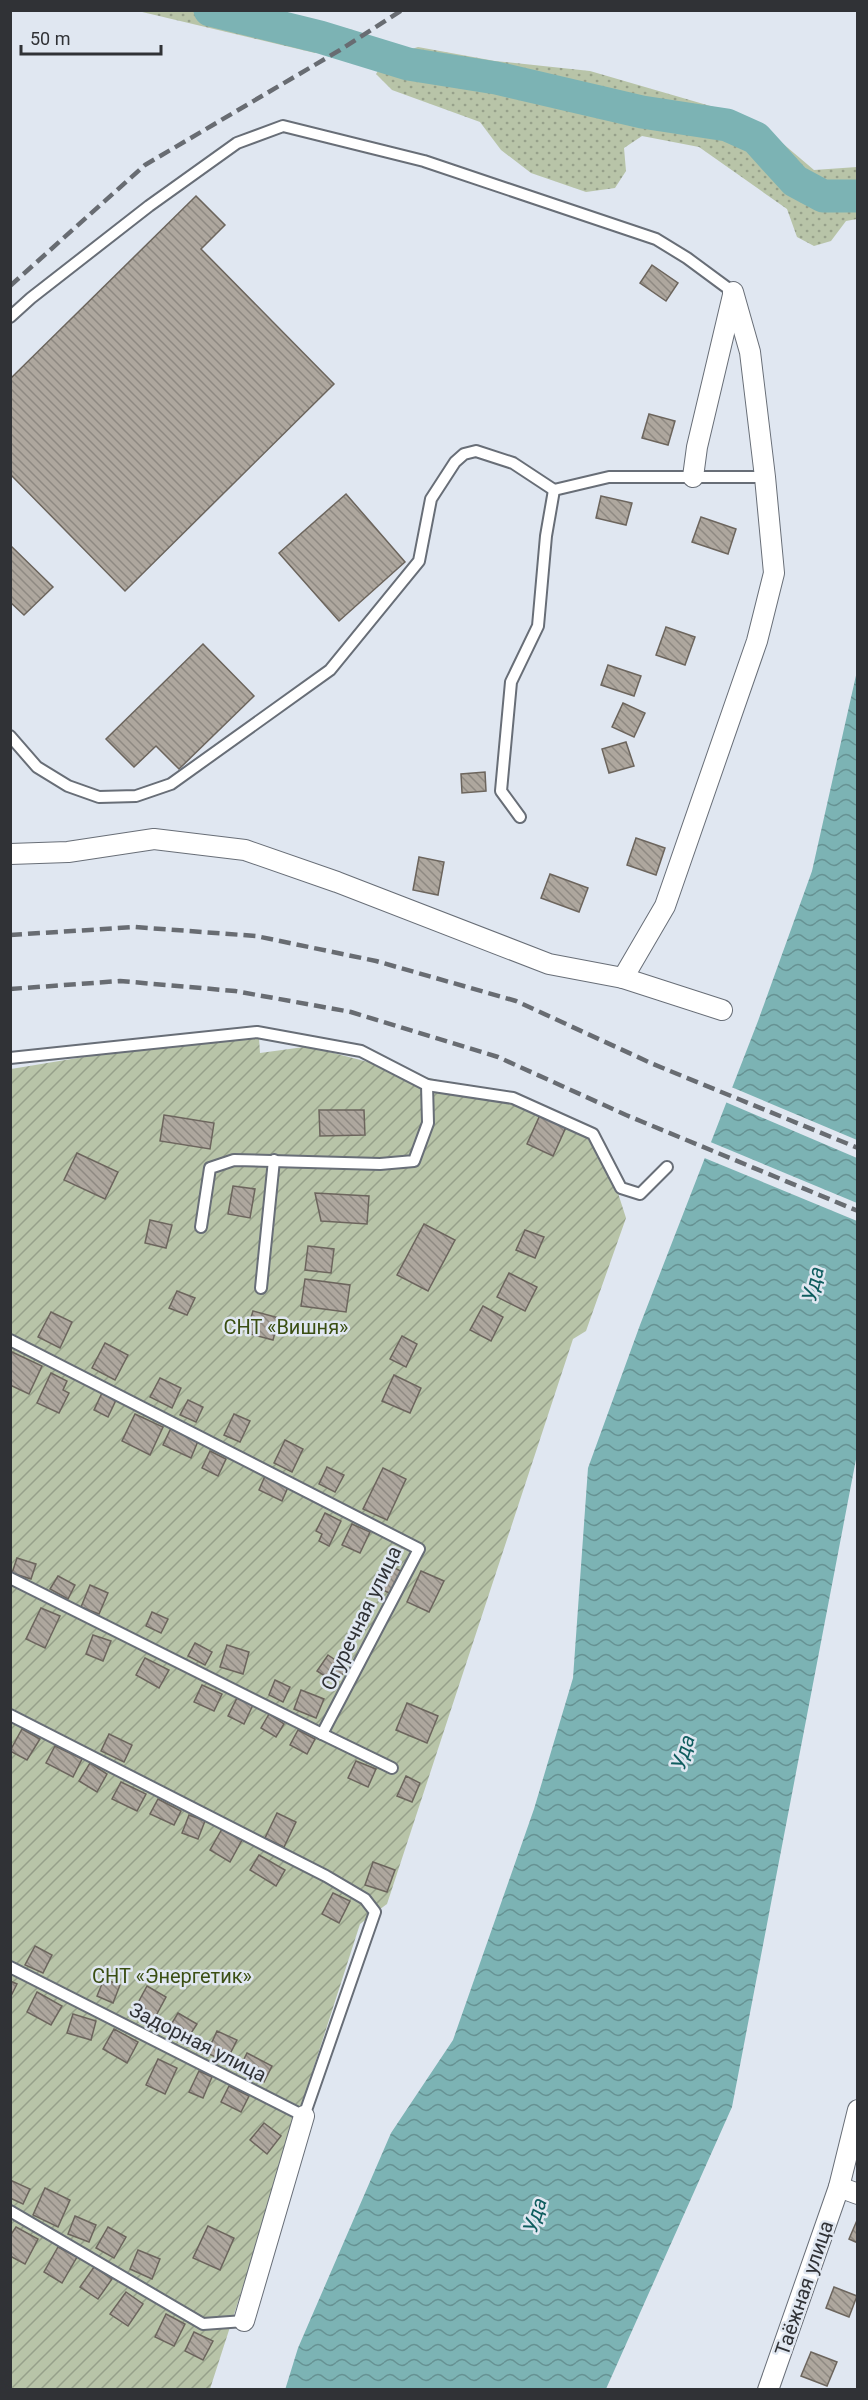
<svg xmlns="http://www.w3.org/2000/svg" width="868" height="2400" font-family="Roboto,sans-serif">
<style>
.grass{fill:url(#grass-dots)}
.garden{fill:url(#garden-furrows)}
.water{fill:url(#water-waves)}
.pier{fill:#e0e7f1}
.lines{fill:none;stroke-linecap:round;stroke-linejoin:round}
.river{stroke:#7cb3b4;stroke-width:33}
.building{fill:url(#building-back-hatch);stroke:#6c655d;stroke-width:1.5}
.service-casing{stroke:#686e77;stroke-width:14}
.minor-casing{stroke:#686e77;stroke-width:22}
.service{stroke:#fff;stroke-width:10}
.minor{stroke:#fff;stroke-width:20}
.rail{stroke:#686c72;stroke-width:4.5;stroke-dasharray:12 6;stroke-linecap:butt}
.labels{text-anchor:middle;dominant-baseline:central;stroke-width:5;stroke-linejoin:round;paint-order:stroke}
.park-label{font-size:20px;fill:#3a4e12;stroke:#e0e7f1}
.street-label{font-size:20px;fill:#303236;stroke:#e0e7f1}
.water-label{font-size:21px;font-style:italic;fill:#0f5d5f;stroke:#e0e7f1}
</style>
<defs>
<pattern id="grass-dots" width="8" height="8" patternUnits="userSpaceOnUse" patternTransform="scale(1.5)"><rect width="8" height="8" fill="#b8c4a8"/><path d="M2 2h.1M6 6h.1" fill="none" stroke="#96a08a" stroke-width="1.8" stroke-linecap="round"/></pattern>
<pattern id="garden-furrows" width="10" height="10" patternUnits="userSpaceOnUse" patternTransform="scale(1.5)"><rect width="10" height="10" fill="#b8c4a8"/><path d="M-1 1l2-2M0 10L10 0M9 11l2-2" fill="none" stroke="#96a08a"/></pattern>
<pattern id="water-waves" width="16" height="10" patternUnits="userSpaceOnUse" patternTransform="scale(1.5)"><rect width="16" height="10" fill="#7cb3b4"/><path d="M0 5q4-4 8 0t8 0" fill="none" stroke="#669293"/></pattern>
<pattern id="building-back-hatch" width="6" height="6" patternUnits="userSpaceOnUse" patternTransform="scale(1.5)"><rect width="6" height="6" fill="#aea79e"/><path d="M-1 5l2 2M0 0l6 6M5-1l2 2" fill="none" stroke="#8e8982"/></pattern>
</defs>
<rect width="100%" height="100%" fill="#e0e7f1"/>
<g class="grass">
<polygon points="138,11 272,11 353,30 315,53"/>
<polygon points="418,47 495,61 590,71 731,112 768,131 814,170 857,167 857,219 846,221 831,241 814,246 797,237 787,209 699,147 642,136 624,148 626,171 615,188 586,192 531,173 501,150 480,122 392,90 376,74 387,57"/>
</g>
<polygon class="garden" points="259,1038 260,1053 304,1047 322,1050 537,1106 587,1130 617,1190 626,1218 586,1331 573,1339 387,1904 360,1924 210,2389 11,2390 11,1069 132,1049"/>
<polygon class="water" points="857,671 857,1454 732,2107 606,2389 285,2390 298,2348 391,2133 453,2040 534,1809 573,1678 588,1468 640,1325 758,1021 812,871"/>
<g class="pier">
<polygon points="729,1086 857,1140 857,1158 723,1101"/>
<polygon points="708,1141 857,1203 857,1221 702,1157"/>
</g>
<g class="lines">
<polyline class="river" points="210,10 320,37 408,64 496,78 642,112 727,125 756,138 795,181 823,196 858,196"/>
</g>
<g class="building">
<polygon points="196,196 225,225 201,249 334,384 125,591 10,474 10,379"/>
<polygon points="652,265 678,283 666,301 640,283"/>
<polygon points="649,414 675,421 668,445 642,438"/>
<polygon points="346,494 405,562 339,621 279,553"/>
<polygon points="601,496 632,503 626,525 596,518"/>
<polygon points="701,517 736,529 728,554 692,542"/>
<polygon points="10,545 53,587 24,615 10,602"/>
<polygon points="666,627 695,637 685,665 656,655"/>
<polygon points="203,644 254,696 179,769 156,746 134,767 106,739"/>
<polygon points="608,665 641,676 634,696 601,685"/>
<polygon points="623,703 645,713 634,737 612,727"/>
<polygon points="626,742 634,766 609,773 602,749"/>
<polygon points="485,772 486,791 462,793 461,774"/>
<polygon points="636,838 665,848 656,875 627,865"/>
<polygon points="419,857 444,862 438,895 413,890"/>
<polygon points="550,874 588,888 579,912 541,898"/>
<polygon points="319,1110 364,1110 365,1135 320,1136"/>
<polygon points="164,1115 214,1123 210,1149 160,1141"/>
<polygon points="540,1115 566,1127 553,1156 527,1144"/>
<polygon points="77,1153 118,1172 105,1199 64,1180"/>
<polygon points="233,1186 255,1189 250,1218 228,1214"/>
<polygon points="315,1193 369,1196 367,1224 321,1221"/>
<polygon points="150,1220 172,1225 166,1248 145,1243"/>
<polygon points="424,1224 455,1240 428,1291 397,1275"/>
<polygon points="525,1230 544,1237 535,1258 516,1250"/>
<polygon points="308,1246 334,1249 331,1273 305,1270"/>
<polygon points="509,1273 537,1287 525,1311 497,1297"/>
<polygon points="305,1279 350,1285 346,1312 301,1306"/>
<polygon points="177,1291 195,1298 187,1315 169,1308"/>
<polygon points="483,1306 503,1317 491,1341 470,1330"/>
<polygon points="253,1311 279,1318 273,1340 246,1333"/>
<polygon points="51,1312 72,1322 60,1348 38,1337"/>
<polygon points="402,1336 417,1344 406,1367 390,1359"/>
<polygon points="105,1343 128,1355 115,1380 92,1368"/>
<polygon points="12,1352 42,1366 29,1394 10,1385 10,1356"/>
<polygon points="51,1373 67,1381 63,1390 69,1393 59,1413 37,1403"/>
<polygon points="394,1375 421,1388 410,1413 382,1401"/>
<polygon points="160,1378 181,1388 172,1408 150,1397"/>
<polygon points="102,1393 116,1400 108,1417 94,1410"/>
<polygon points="188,1400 203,1407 196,1422 180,1415"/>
<polygon points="135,1414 163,1427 150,1455 122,1441"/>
<polygon points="234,1414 250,1421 240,1442 224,1435"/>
<polygon points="171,1428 198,1441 191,1458 163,1445"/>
<polygon points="285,1440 303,1449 292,1472 274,1463"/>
<polygon points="210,1451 226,1459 218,1476 202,1468"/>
<polygon points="327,1467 344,1475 335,1492 319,1484"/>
<polygon points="383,1468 406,1479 387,1520 363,1509"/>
<polygon points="265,1476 288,1487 282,1501 259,1490"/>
<polygon points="325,1513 341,1521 329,1546 319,1541 322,1534 316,1531"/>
<polygon points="352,1524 370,1532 360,1553 342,1545"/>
<polygon points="17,1558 36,1564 31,1579 12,1573"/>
<polygon points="386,1564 403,1572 392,1594 375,1587"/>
<polygon points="421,1571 444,1581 429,1612 407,1602"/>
<polygon points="58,1576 75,1585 68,1599 50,1589"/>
<polygon points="90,1585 108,1593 99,1614 81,1607"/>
<polygon points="41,1608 60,1616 45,1648 26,1639"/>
<polygon points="152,1612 168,1619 161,1633 146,1626"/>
<polygon points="93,1635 111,1641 103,1661 86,1654"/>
<polygon points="195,1643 212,1652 205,1665 188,1656"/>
<polygon points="227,1645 249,1652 243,1674 220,1667"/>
<polygon points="328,1655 347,1668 336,1683 317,1671"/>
<polygon points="145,1658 169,1670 159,1688 136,1675"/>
<polygon points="275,1680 290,1687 283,1702 269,1695"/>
<polygon points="202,1685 222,1694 214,1711 194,1702"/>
<polygon points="301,1690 324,1699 316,1718 294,1709"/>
<polygon points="237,1698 253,1705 244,1724 228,1716"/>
<polygon points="407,1703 438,1716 427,1743 396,1730"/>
<polygon points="269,1714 284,1724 276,1737 261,1728"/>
<polygon points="22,1729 40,1739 27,1760 10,1751"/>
<polygon points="298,1730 315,1739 307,1754 290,1745"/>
<polygon points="109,1734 132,1745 124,1762 101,1751"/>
<polygon points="55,1746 82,1759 73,1777 46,1763"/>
<polygon points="356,1761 376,1769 368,1787 348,1778"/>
<polygon points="90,1763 107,1774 97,1792 79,1781"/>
<polygon points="406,1776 420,1783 412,1802 397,1796"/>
<polygon points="121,1782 146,1794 137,1811 112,1799"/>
<polygon points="158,1799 181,1811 174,1825 150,1814"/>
<polygon points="277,1813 296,1822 284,1847 265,1838"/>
<polygon points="189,1815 205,1821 198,1839 182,1833"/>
<polygon points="222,1829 242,1840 230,1862 210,1850"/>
<polygon points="259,1855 285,1870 276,1886 250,1870"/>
<polygon points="373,1862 395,1870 387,1892 365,1885"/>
<polygon points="333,1893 350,1901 339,1923 322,1914"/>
<polygon points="35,1946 52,1955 43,1973 25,1965"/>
<polygon points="104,1979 120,1985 113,2003 97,1996"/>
<polygon points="10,1981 17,1984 10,1998"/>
<polygon points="147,1986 166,1997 151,2025 132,2014"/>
<polygon points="37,1992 62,2006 51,2025 27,2012"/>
<polygon points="178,2013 197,2024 184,2044 166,2033"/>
<polygon points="73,2014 96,2021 91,2040 67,2033"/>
<polygon points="114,2029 138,2042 127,2063 103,2049"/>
<polygon points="217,2031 237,2040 226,2062 207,2053"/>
<polygon points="247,2053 272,2066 264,2082 239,2069"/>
<polygon points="158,2059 177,2068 165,2094 146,2085"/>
<polygon points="199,2071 212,2077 203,2098 189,2092"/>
<polygon points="229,2086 249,2096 241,2112 221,2102"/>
<polygon points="264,2123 281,2136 267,2154 250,2140"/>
<polygon points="10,2180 30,2189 23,2204 10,2198"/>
<polygon points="45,2188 70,2200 58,2227 33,2215"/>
<polygon points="75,2216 96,2225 89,2242 68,2234"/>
<polygon points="858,2218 858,2243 849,2239"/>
<polygon points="208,2226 234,2238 220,2270 193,2258"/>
<polygon points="16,2227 38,2239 25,2264 10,2256 10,2236"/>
<polygon points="108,2227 126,2237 114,2258 96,2248"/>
<polygon points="58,2247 77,2257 62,2283 44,2272"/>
<polygon points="138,2250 160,2259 152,2279 130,2269"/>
<polygon points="94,2267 112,2279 98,2299 80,2287"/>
<polygon points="834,2287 857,2296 849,2317 826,2308"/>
<polygon points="126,2292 143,2304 128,2326 110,2314"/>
<polygon points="166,2314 185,2324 174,2346 155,2337"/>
<polygon points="194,2332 213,2341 203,2360 185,2351"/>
<polygon points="811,2352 837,2362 827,2386 801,2376"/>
</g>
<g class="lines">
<defs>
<g id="service">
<polyline points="10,317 31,298 149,206 237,143 283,126 424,161 656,239 687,258 733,292"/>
<polyline points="10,736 37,767 68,786 99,797 136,796 171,784 330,670 419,561 431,499 455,462 464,454 476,451 513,463 554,490"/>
<polyline points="520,817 501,791 511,682 538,626 546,536 554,490 609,477 765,477"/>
<polyline points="10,1058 257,1032 361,1051 427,1085 428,1123 414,1161 380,1164 234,1160 210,1168 201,1227"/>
<polyline points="427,1085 513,1098 593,1134 621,1188 640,1194 667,1167"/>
<polyline points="261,1288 274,1160"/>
<polyline points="10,1340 419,1549 322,1734 10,1578"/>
<polyline points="10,1715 326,1876 365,1899 375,1912 304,2116 10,1967"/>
<polyline points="322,1734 392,1768"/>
<polyline points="10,2211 203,2324 244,2321"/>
</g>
<g id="minor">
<polyline points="693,477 697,447 733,295"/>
<polyline points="10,854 68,852 154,839 245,850 337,882 549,964 623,978 722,1010"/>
<polyline points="623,978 665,906 757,641 774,573 765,477 750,352 733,292"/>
<polyline points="839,2187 858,2110"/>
<polyline points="244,2321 304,2116"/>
<polyline points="768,2390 839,2187 858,2194"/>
</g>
</defs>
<use href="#service" class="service-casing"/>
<use href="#minor" class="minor-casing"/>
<use href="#service" class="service"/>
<use href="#minor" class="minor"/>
<g class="rail">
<polyline points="10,286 145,165 340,50 402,10"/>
<polyline points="10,935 135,927 256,936 376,961 516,1001 653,1064 858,1148"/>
<polyline points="10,989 120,981 235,991 351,1012 498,1057 626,1115 858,1211"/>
</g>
</g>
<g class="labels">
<g class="park-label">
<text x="286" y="1327">СНТ «Вишня»</text>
<text x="172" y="1976">СНТ «Энергетик»</text>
</g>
<g class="street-label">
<text transform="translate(361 1618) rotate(-64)">Огуречная улица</text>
<text transform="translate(198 2042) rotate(27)">Задорная улица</text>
<text transform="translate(804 2288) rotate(-71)">Таёжная улица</text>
</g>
<g class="water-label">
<text transform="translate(813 1284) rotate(-76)">Уда</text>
<text transform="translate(683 1752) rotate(-72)">Уда</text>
<text transform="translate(535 2215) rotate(-72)">Уда</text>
</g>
</g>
<rect width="868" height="2400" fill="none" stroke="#303236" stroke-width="24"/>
<path d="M21 45v9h140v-9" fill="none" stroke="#303236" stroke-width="3"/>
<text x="30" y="45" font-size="18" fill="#303236" stroke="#e0e7f1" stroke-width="4.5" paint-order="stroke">50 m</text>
</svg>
